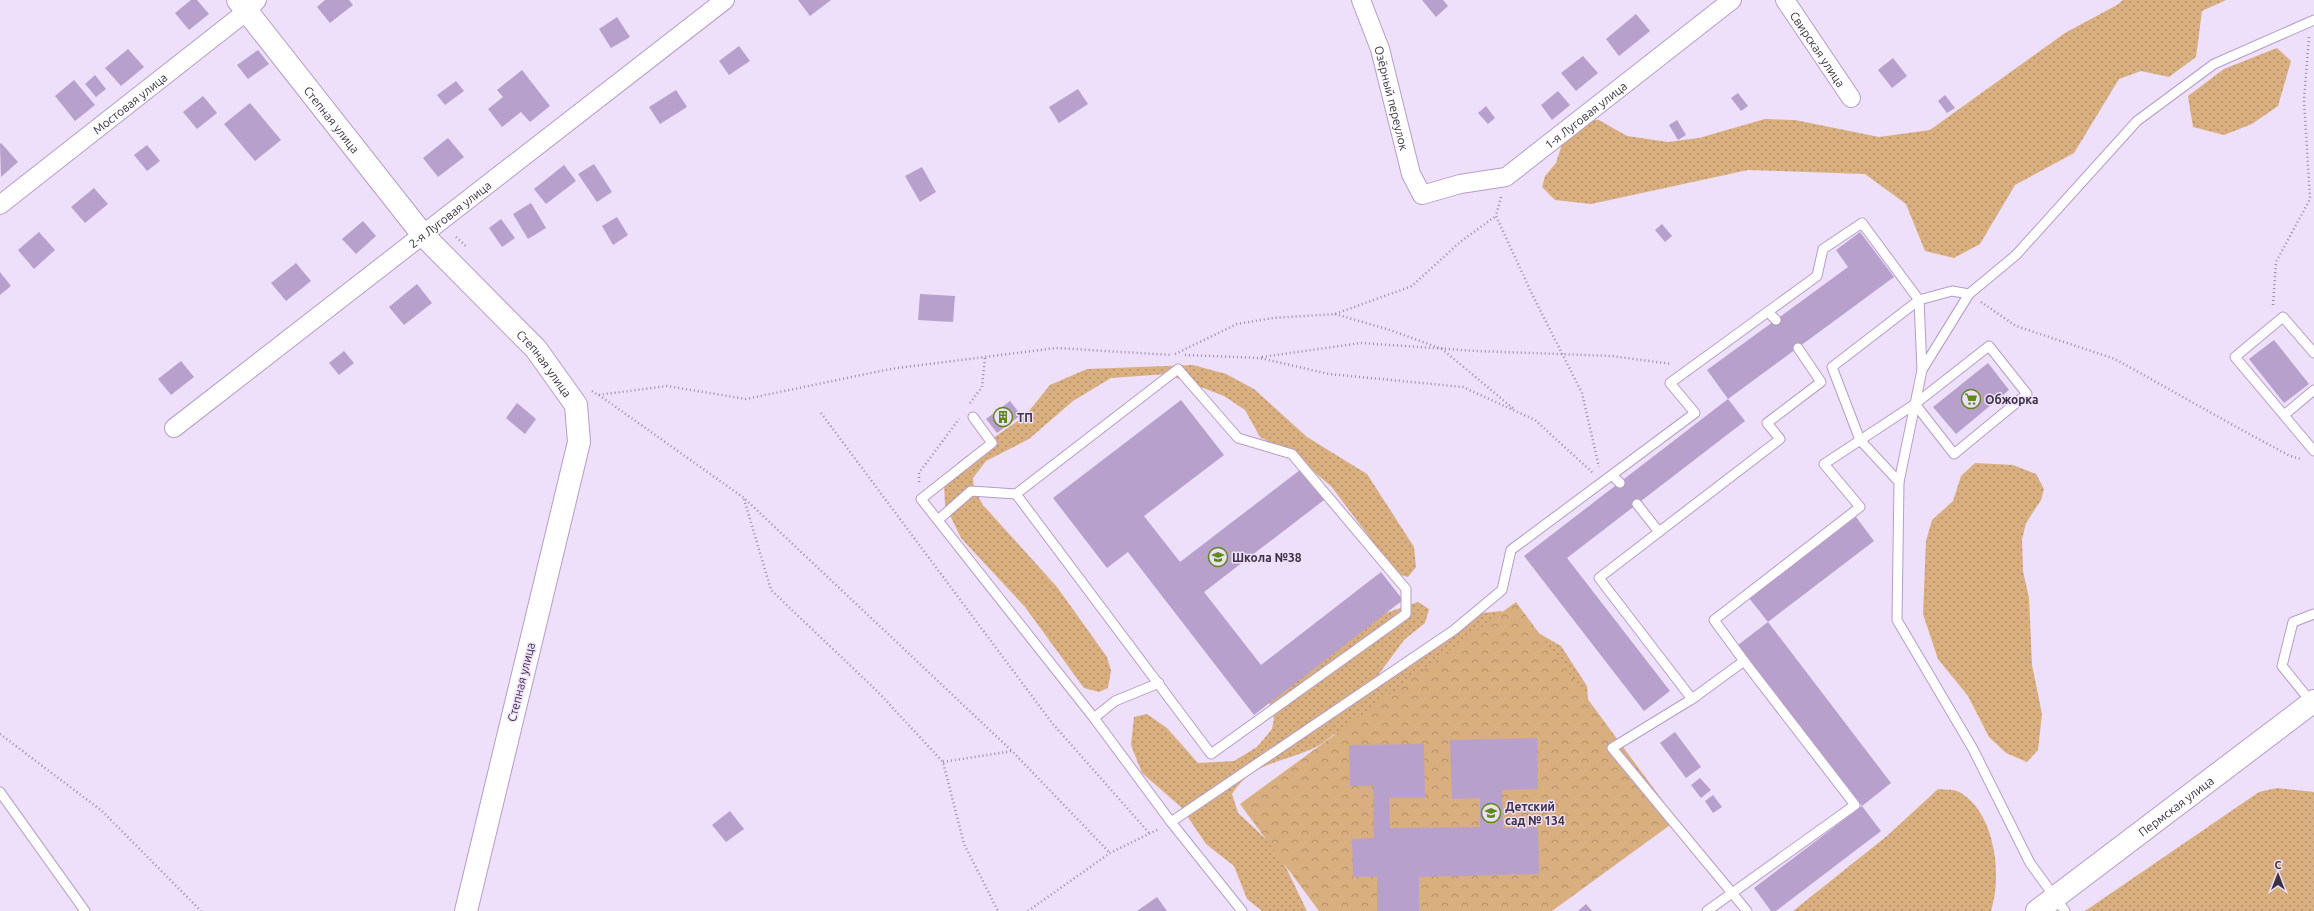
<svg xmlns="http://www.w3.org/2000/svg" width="2314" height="911" font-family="Ubuntu,sans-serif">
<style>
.grass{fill:url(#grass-dots)}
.forest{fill:url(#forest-crowns)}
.building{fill:#b8a0cc}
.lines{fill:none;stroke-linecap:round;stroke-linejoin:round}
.service-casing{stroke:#b59dc8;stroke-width:11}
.minor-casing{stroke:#b59dc8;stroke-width:20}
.tertiary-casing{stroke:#b59dc8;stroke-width:24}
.path{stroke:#9a8ea5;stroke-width:2.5;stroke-dasharray:1 3;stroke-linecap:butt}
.service{stroke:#fff;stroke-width:9}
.minor{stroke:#fff;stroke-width:18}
.tertiary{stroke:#fff;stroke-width:22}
.labels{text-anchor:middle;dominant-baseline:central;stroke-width:3;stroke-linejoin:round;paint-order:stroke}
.street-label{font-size:12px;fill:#3c3244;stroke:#eedffb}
.poi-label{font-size:12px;font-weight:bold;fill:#3c3244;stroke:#eedffb;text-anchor:start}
</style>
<defs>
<pattern id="grass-dots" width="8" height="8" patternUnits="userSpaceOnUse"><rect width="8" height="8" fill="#d9af80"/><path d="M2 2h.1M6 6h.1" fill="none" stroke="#b18f6a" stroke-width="1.8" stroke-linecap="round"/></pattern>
<pattern id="forest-crowns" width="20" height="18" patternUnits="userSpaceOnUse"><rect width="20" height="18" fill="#d9af80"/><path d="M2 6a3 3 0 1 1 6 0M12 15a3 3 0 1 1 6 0" fill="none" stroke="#b18f6a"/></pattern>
</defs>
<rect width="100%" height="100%" fill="#eedffb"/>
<g class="grass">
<polygon points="2123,0 2226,0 2202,11 2196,57 2169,77 2141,71 2119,79 2074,153 2015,185 1980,244 1954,258 1925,251 1906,204 1865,174 1748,170 1591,204 1555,200 1542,187 1545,176 1556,163 1563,141 1584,119 1599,120 1627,136 1668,142 1699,138 1765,119 1795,120 1879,137 1930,130 2065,33 2117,5"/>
<polygon points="2277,48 2291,61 2278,106 2252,124 2224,135 2193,127 2188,96 2224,69"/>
<polygon points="1193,365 1226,374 1254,389 1307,437 1367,474 1414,547 1416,567 1408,577 1397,574 1331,486 1292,454 1260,437 1245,410 1224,396 1167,374 1111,378 1073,401 1029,439 986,461 973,478 974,489 983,505 1057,587 1107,657 1111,671 1108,688 1099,692 1084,688 1025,607 961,538 945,505 944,483 948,473 960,461 1025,416 1050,385 1087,369"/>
<polygon points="1975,463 2013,465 2036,474 2044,489 2041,500 2026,523 2022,540 2023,571 2029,598 2032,665 2042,714 2038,750 2027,762 2006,753 1989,737 1968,696 1938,659 1923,614 1926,541 1932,520 1953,501 1961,476"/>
<path d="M1418,602l11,7 -4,14 -21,17 -28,38 97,-64 28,-3 60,35 26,40 2,22 -255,26c-6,5 -13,11 -20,14 -32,15 -62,14 -82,46l6,19 39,36 30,62h-45l-15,-12 -13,-33 -28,-22 -25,-37 -39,-34 -11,-28 3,-28 13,-3 20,14 31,35 36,-2 23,-14 15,-18 2,-10 -6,-21 112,-83z"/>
<polygon points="2277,788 2314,792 2314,911 2085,911 2259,792"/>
<path d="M1938,789c6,1 14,0 19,2 38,18 46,85 34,120h-198l94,-75z"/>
</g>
<polygon class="forest" points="1516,602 1677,820 1552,911 1319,911 1240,804"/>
<g class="building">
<polygon points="191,0 197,0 209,14 189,30 175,13"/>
<polygon points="325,0 349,0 353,5 330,23 317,7"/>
<polygon points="798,0 831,0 810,16"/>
<polygon points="1422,0 1443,0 1448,6 1436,17"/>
<polygon points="1636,14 1650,31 1619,56 1606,39"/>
<polygon points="617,17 630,37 611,48 599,29"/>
<polygon points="739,46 750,61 729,75 719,61"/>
<polygon points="128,49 144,67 121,86 105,68"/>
<polygon points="258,50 269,64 248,79 237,65"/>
<polygon points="1583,56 1598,73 1576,91 1561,73"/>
<polygon points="1893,58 1907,76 1892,88 1878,70"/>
<polygon points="522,70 550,106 530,122 521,112 502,127 488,109 503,97 497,90"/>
<polygon points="95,75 106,89 96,97 85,84"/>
<polygon points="74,80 95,105 75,121 55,96"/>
<polygon points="456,81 464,91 445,105 437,95"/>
<polygon points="1078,89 1088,104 1059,123 1049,107"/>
<polygon points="676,90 687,107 660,124 649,107"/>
<polygon points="1558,91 1570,105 1552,120 1541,105"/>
<polygon points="1738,93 1748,106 1741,111 1731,98"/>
<polygon points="1945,95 1955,108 1947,113 1938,101"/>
<polygon points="203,96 217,113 197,129 183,112"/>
<polygon points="250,103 281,140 255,161 224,124"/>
<polygon points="1486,106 1495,118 1488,124 1478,113"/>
<polygon points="1677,120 1686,135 1678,140 1669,125"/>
<polygon points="448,138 464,157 438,177 423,158"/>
<polygon points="1,143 18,162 1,177 0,144"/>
<polygon points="147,145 160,161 147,171 134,155"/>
<polygon points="594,164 612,192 597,202 578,174"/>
<polygon points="564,165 576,181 546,204 534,189"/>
<polygon points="922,167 936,192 920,202 905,176"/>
<polygon points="94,188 108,204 85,223 71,207"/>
<polygon points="531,203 546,228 528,239 513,214"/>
<polygon points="617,217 628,235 613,245 602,226"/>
<polygon points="501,219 515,238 502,247 489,228"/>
<polygon points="363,221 376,236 356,254 342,239"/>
<polygon points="1662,224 1672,236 1665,242 1655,230"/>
<polygon points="39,232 55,250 34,269 18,250"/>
<polygon points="1860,232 1894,277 1728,399 1707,370 1848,267 1836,250"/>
<polygon points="296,263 311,281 286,301 271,283"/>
<polygon points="0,272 11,286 0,295"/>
<polygon points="417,284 432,303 404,325 389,307"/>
<polygon points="920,294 955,296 953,322 918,320"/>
<polygon points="2274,340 2309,384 2284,403 2249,359"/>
<polygon points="344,351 354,363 339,375 329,363"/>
<polygon points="181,361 194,377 171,395 158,379"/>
<polygon points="1988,363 2009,390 1956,434 1933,407"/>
<polygon points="1728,399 1745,421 1567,558 1670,691 1644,711 1524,556"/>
<polygon points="1181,400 1224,455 1144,516 1180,562 1300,470 1324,500 1204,592 1261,665 1381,572 1403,600 1254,715 1128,552 1107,568 1053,498"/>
<polygon points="1010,401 1021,415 997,433 986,419"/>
<polygon points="517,403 536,419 525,434 506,418"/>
<polygon points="1856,517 1874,541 1768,622 1749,598"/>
<polygon points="1768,622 1891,783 1862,806 1738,645"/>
<polygon points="1675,732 1701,767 1686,778 1660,743"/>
<polygon points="1537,738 1538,789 1502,790 1503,828 1538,827 1539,874 1419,877 1419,911 1377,911 1377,877 1353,877 1352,839 1374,838 1373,786 1350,786 1349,745 1424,744 1425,798 1389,798 1390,828 1480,827 1480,798 1452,799 1450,740"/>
<polygon points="1700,778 1711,790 1701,798 1691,785"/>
<polygon points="1713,795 1722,807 1713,813 1705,801"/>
<polygon points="1862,806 1881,831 1776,911 1771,911 1754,888"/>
<polygon points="730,811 744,829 726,842 712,825"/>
<polygon points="1157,897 1167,911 1137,911"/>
<polygon points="1586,904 1592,911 1578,911"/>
</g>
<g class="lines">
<defs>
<g id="service">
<polyline points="1768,312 1776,320"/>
<polyline points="2314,353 2283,317 2235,357 2314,451"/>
<polyline points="1922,370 1969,294"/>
<polyline points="2284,415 2314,390"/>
<polyline points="973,417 992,443 921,499 1094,718 1171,822"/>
<polyline points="1612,475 1620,483"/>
<polyline points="1637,504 1659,532"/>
<polyline points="938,520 971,491 1016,494 1178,369 1238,438 1292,454 1406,589 1406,614 1211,754 1016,494"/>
<polyline points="1744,661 1714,620 1860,507 1824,464 1915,404 1989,346 2027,394 1954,454 1915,404"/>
<polyline points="1692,699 1612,748 1747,911"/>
<polyline points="2312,703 2282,666 2293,622 2314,614"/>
<polyline points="1094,718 1115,701 1159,683"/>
<polyline points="0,792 85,911"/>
<polyline points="1242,911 1171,822 1454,630 1502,590 1511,550 1695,413 1670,383 1817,276 1823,249 1862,223 1919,300 1922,370 1899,482"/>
<polyline points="1707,911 1855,805 1744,661 1692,699 1599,578 1780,439 1767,423 1821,382 1798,348"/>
<polyline points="2065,911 2030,863 1973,749 1897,620 1899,482 1860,440 1832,367 1919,300 1952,291 1969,294 2016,255 2137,121 2214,64 2314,20"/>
</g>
<g id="minor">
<path id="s1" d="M1361,0l19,49 31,125 11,21 38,-11 46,-7 226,-177"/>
<path id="s2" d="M1785,0l66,98"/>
<path id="s3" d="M0,205l247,-194 10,-11"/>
<path id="s4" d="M174,428l551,-428"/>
</g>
<g id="tertiary">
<path id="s5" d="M238,0l185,235 113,114 40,56 3,37 -113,469"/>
<path id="s6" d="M2037,911l277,-210"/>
</g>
</defs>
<use href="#service" class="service-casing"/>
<use href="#minor" class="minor-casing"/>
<use href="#tertiary" class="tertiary-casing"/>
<g class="path">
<polyline points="1501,197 1496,216 1532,294 1582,393 1599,467"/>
<polyline points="456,237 467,247"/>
<polyline points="1981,302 2016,326 2115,359 2231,424 2290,456 2301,459"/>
<polyline points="2273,305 2276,262 2310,199 2304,100 2309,37"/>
<polyline points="1335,314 1390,330 1442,349 1515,410"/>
<polyline points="1175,354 1237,324 1273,318 1335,314 1412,286 1460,242 1496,216"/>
<polyline points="1185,355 1260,358 1329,374 1463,387 1535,420 1592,472"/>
<polyline points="1262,357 1361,343 1477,351 1612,356 1672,364"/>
<polyline points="592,391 598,395 667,386 746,399 890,369 1056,348 1172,355"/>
<polyline points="599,395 744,498 1012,751"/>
<polyline points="970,403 982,387 985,357"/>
<polyline points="821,413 1052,723 1150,834"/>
<polyline points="919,482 919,473 959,419"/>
<polyline points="744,499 771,590 878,692 943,762 964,844 998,911"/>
<polyline points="0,734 102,811 201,911"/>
<polyline points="943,762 1012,751 1110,853"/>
<polyline points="1028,911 1110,853 1159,829"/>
</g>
<use href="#service" class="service"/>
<use href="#minor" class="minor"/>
<use href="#tertiary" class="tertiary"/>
</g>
<defs>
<symbol id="supermarket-ring" viewBox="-11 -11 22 22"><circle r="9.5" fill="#eedffb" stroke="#5d8a1b" stroke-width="1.5"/><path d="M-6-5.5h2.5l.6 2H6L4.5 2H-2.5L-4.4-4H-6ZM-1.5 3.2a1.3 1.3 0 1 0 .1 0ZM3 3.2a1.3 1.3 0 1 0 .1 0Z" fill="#5d8a1b"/></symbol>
<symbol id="building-ring" viewBox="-11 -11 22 22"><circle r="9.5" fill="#eedffb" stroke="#5d8a1b" stroke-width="1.5"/><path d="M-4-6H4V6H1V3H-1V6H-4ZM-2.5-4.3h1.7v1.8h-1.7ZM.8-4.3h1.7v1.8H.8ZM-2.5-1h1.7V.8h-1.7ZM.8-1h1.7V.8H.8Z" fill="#5d8a1b"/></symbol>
<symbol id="school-ring" viewBox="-11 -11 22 22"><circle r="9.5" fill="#eedffb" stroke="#5d8a1b" stroke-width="1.5"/><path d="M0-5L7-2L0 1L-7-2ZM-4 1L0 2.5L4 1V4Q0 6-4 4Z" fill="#5d8a1b"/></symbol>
</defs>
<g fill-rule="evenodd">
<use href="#supermarket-ring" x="1960" y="388" width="22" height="22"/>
<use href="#building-ring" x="992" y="406" width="22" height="22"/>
<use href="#school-ring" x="1207" y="546" width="22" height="22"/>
<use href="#school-ring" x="1480" y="802" width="22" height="22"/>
</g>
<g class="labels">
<g class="street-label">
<text stroke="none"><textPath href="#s2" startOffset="59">Свирская улица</textPath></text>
<text stroke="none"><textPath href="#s1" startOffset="103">Озёрный переулок</textPath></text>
<text stroke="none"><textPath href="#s3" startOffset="165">Мостовая улица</textPath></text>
<text stroke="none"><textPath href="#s1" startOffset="392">1-я Луговая улица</textPath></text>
<text stroke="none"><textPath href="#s5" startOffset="152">Степная улица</textPath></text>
<text stroke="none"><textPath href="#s4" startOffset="349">2-я Луговая улица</textPath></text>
<text stroke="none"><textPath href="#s5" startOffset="476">Степная улица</textPath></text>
<text transform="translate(521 682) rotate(-76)">Степная улица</text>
<text stroke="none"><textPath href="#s6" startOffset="174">Пермская улица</textPath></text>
</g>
<g class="poi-label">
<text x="1985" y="399">Обжорка</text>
<text x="1017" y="417">ТП</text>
<text x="1232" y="557">Школа №38</text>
<text x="1505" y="806">Детский<tspan x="1505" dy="14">сад № 134</tspan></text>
</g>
</g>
<g transform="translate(2278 875)" stroke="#eedffb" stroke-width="3" paint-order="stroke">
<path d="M0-3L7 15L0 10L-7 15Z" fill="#3c3244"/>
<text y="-6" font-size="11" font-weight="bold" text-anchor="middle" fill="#3c3244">С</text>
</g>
</svg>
